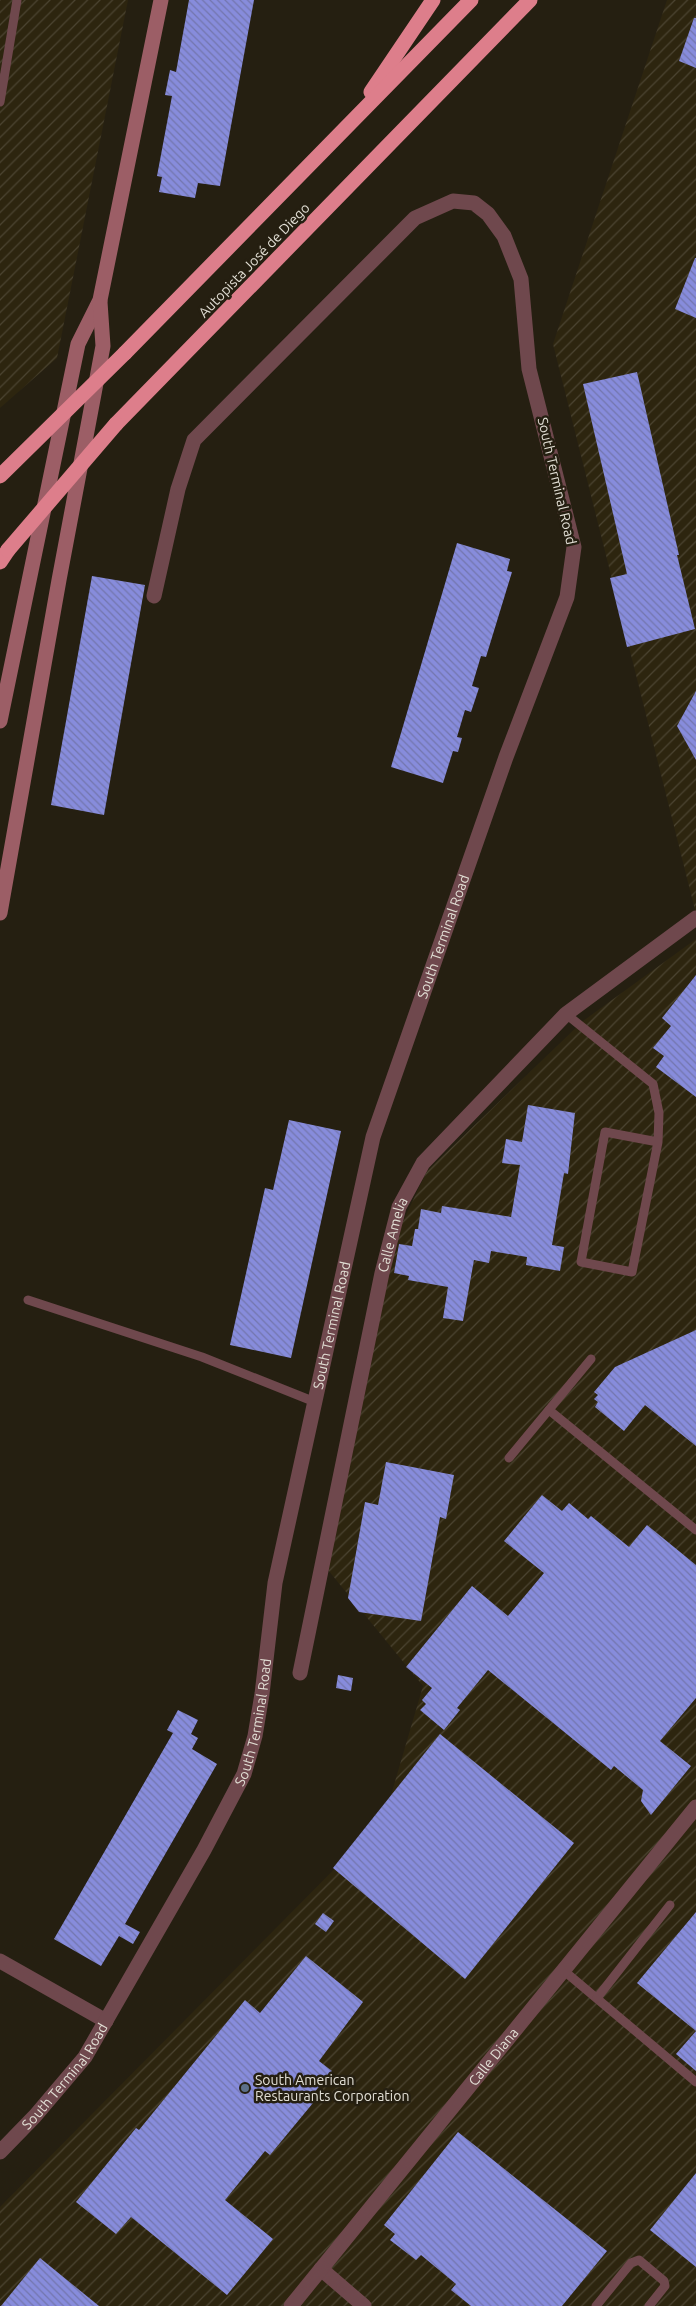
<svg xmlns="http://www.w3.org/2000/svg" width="696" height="2306" font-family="Ubuntu,sans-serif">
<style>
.industrial{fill:url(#industrial-furrows)}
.building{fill:url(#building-back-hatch)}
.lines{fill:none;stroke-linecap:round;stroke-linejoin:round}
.lane{stroke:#6f484d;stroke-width:9}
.street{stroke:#6f484d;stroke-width:15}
.secondary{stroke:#9c5e66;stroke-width:15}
.highway{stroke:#dd7e8b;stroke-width:15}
.highway-bridge{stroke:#dd7e8b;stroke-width:15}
.service-dot{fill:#5c6f8a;stroke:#251f11;stroke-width:2}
.labels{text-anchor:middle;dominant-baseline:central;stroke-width:5;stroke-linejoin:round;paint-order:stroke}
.street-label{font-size:14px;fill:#e2dfd5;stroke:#251f11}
.poi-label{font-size:14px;fill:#e2dfd5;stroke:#251f11;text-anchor:start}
</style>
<defs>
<pattern id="industrial-furrows" width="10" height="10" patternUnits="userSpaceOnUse" patternTransform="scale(1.25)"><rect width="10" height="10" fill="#2d250f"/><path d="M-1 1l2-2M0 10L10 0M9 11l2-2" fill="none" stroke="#4b4431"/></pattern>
<pattern id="building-back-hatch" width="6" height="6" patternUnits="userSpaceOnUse" patternTransform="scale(1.25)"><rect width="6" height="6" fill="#878cdc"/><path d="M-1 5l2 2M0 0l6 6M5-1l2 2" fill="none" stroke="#7376ad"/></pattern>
</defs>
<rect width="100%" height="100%" fill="#251f11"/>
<g class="industrial">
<polygon points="0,0 128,0 57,358 0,408"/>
<polygon points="667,0 696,0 696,914 553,344"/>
<polygon points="696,939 696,2306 0,2306 0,2207 384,1819 423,1686 328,1570 396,1236 427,1171 583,1021"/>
</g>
<g class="building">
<polygon points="189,0 254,0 220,186 198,183 195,198 159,192 162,177 157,176 172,96 165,95 170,70 176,72"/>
<polygon points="694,18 696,18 696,68 679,61"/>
<polygon points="695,258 696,258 696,318 675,309"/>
<polygon points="637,372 679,555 677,555 695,629 627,647 610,578 627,574 583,384"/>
<polygon points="457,543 510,559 507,571 512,572 486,657 481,656 472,686 479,688 471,712 465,710 457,737 462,738 458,752 453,751 443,783 391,767"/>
<polygon points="92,576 145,585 104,815 51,805"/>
<polygon points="696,691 696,760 677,726"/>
<polygon points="696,975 696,1097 656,1067 664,1056 653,1048 671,1026 662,1018"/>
<polygon points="528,1105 575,1113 568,1174 564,1173 552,1245 564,1247 560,1271 526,1265 527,1257 491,1251 489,1263 474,1260 463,1321 443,1318 448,1287 408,1280 409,1276 394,1273 399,1244 412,1246 415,1229 418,1229 421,1209 441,1213 442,1206 511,1217 520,1165 502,1163 506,1139 522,1142"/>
<polygon points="289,1120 341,1131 291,1358 230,1345 265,1188 273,1190"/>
<polygon points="696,1330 696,1446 645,1405 624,1431 595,1407 598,1402 594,1399 598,1395 594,1392 615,1367"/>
<polygon points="386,1462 454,1475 446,1519 440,1517 421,1621 359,1612 348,1598 365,1502 378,1505"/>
<polygon points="542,1495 562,1511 569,1503 588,1519 591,1516 629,1547 647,1525 696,1565 696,1698 660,1741 691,1766 651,1815 641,1801 643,1790 614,1766 611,1770 488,1670 457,1708 460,1710 444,1730 420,1710 426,1704 422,1700 432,1688 406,1667 472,1586 508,1616 544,1573 504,1541"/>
<polygon points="338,1675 353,1678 351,1691 336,1688"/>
<polygon points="178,1710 198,1720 191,1734 198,1738 192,1749 217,1764 125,1924 140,1932 133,1944 119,1936 101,1966 54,1939 173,1733 167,1730"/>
<polygon points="440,1734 574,1843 465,1979 333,1868"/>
<polygon points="696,1912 696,2071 676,2054 696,2031 637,1983"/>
<polygon points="323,1913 334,1921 326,1932 315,1924"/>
<polygon points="306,1956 363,2002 319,2061 332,2071 308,2100 313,2103 270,2155 265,2151 225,2200 273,2239 227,2295 131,2217 116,2234 76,2202 136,2128 139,2130 245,2000 260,2013"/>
<polygon points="458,2132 607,2251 562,2306 471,2306 451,2290 456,2284 421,2255 416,2260 390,2240 395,2234 384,2225"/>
<polygon points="696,2173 696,2267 650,2230"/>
<polygon points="40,2258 99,2306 1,2306"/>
</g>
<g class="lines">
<g class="lane">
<polyline points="0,102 17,0"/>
<polyline points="566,1014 653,1084 659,1113 658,1142 632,1272 581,1262 605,1132 658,1142"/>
<polyline points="28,1300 202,1357 315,1402"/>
<polyline points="549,1410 696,1530"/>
<polyline points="509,1458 591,1359"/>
<polyline points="563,1970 696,2082"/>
<polyline points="597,1998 670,1905"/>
<polyline points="596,2306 631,2263 639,2260 664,2281 665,2286 649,2306"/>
</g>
<g class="street">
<path id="s1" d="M300,1673l82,-400 17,-66 24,-44 143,-149 130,-96"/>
<polyline points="0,1961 106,2021"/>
<path id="s2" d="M0,2152l35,-36 50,-59 119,-207 40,-76 11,-38 7,-42 13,-111 98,-446 133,-380 61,-160 7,-50 -45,-178 -8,-90 -17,-43 -16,-22 -14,-11 -21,-2 -38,17 -221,222 -16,49 -24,107"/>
<polyline points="321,2269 364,2306"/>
<path id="s3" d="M291,2306l405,-499"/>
</g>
<g class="secondary">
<polyline points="0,721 78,344 100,300 161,0"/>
<polyline points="0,913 59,580 103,346 100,302"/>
</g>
<g class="highway">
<polyline points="371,92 433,0"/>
<polyline points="125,353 471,0"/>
<polyline points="116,424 530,0"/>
<polyline points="0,562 8,550"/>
</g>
<g class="highway-bridge">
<polyline points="0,476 125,353"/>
<polyline points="8,550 116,424"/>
</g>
</g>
<circle class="service-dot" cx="245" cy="2088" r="5"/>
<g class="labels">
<g class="street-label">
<text transform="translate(254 260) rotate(-46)">Autopista José de Diego</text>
<text transform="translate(557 481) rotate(77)">South Terminal Road</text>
<text stroke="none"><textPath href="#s2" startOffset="1315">South Terminal Road</textPath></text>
<text stroke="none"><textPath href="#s1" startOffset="448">Calle Amelia</textPath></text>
<text stroke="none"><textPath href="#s2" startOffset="910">South Terminal Road</textPath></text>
<text stroke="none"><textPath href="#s2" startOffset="505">South Terminal Road</textPath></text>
<text stroke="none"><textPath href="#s3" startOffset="321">Calle Diana</textPath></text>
<text stroke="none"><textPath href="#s2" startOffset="100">South Terminal Road</textPath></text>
</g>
<g class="poi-label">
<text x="255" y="2080">South American<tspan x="255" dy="16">Restaurants Corporation</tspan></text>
</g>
</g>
</svg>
